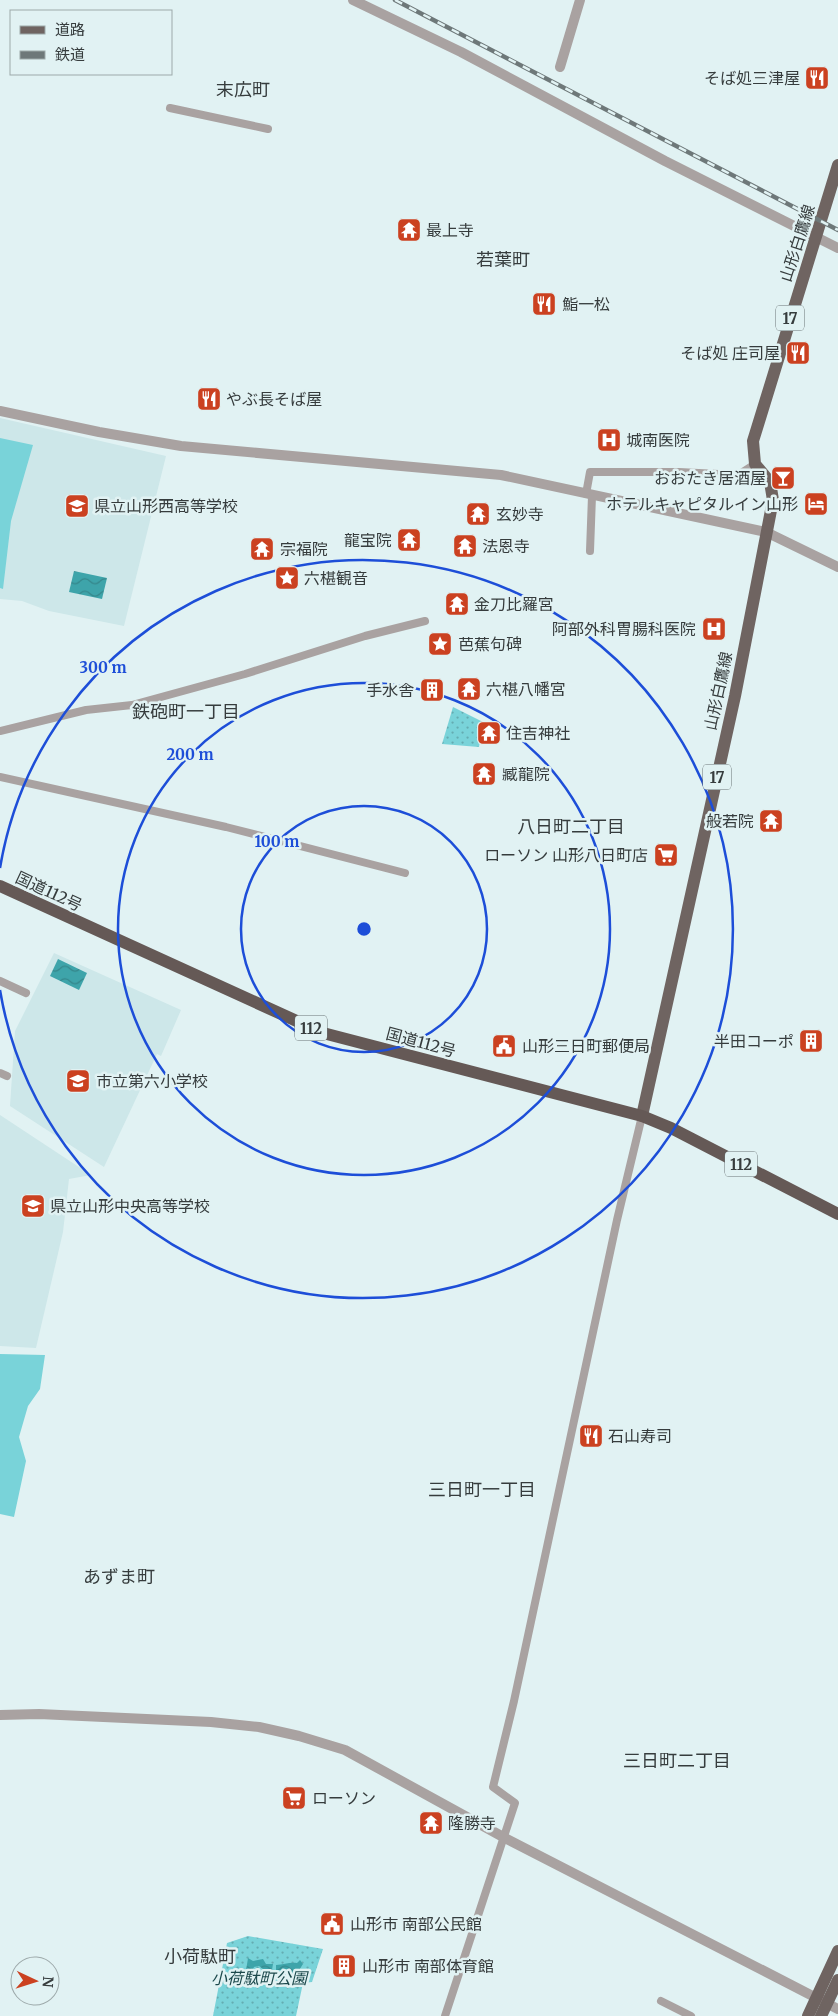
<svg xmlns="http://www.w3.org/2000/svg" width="838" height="2016" font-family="Merriweather,'Noto Sans JP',serif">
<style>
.built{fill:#cde7e9}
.grass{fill:url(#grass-dots)}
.garden{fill:#79d3d9}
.water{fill:url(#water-waves)}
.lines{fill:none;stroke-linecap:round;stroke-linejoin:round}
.minor{stroke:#a9a2a1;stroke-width:8}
.tertiary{stroke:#a9a2a1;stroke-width:10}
.primary{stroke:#6f6461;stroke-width:12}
.trunk{stroke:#655956;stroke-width:12}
.rail-casing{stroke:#6e7879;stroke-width:4.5}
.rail{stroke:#e1f2f3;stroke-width:2.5;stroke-dasharray:8;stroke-linecap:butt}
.ring{fill:none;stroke:#1d4ed8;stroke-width:2.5}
.labels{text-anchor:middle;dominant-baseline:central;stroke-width:5;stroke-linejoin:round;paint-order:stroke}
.shield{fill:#e1f2f3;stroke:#697374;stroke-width:1}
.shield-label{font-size:15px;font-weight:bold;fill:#363c3d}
.poi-label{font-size:16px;fill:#363c3d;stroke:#e1f2f3;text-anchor:start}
.street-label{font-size:16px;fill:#363c3d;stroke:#e1f2f3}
.park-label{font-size:16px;font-style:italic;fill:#1c494c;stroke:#e1f2f3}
.neighbourhood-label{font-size:18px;fill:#363c3d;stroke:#e1f2f3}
.centre{fill:#1d4ed8;stroke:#e1f2f3;stroke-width:2.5}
.ring-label{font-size:15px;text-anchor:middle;font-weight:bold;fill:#1d4ed8;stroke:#e1f2f3;stroke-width:5;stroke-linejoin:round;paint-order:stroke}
</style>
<defs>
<pattern id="grass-dots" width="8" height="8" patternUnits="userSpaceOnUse" patternTransform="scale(1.25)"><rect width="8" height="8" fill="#79d3d9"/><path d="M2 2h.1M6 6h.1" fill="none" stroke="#64acb1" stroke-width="1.8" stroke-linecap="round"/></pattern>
<pattern id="water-waves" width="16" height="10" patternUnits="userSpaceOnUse" patternTransform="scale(1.25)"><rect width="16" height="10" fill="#3ea4aa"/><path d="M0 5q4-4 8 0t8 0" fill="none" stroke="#35878c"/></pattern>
</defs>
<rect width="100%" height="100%" fill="#e1f2f3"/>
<g class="built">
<polygon points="0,418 166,456 124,626 49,611 22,601 0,599"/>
<polygon points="54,953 181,1010 161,1056 157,1054 104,1167 10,1106 15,1031"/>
<polygon points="0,1115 91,1175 69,1179 63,1232 36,1348 0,1346"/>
</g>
<g class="grass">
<polygon points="453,707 483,722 479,747 442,744"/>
<polygon points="248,1936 323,1949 312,1982 303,1983 296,2016 213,2016 227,1943"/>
</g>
<g class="garden">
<polygon points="0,438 33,445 11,521 3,589 0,588"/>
<polygon points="0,1354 45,1355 40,1389 28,1406 19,1437 26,1461 14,1517 0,1514"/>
</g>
<g class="water">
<polygon points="74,571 107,578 102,599 69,592"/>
<polygon points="58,959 87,973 79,990 50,976"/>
<polygon points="248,1958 253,1961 263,1959 266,1964 273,1964 272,1970 263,1969 259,1966 254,1967 250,1977 245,1977"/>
<path d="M300,1960l3,4 -4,6 5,3 -3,5 -10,1 -6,-3 -1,-6h-8v-5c8,0 13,-3 21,-2z"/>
</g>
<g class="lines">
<g class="minor">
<polyline points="170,108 268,129"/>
<polyline points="586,494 590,472 679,472 738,475 755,464"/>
<polyline points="590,551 592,496"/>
<polyline points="0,731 86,710 132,705 245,674 365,636 425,621"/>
<polyline points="0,777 226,827 405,873"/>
<polyline points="0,981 26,993"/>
<polyline points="0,1073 7,1076"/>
<polyline points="661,2001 691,2016"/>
<polyline points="445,2016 515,1803 493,1787 514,1701 617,1220 642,1116"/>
</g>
<g class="tertiary">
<polyline points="353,0 461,52 665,161 838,248"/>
<polyline points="560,67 580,0"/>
<polyline points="0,411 99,432 181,446 501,475 766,532 838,567"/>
<polyline points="0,1715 39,1714 211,1722 259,1727 299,1736 345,1750 505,1838 838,2009"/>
</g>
<g class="primary">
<polyline points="642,1116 735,696 773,500 770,482 755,464 753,441 838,165"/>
<polyline points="808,2016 838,1951"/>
<polyline points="821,2016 838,1980"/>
</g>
<polyline class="trunk" points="0,886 323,1033 642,1116 671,1128 838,1214"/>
<defs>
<polyline id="rail" points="395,0 838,230"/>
</defs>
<use href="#rail" class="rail-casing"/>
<use href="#rail" class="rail"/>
</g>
<g class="ring">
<circle cx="364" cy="929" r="123"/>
<circle cx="364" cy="929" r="246"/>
<path d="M0 868A369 369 0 1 1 0 990"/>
</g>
<defs>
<symbol id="restaurant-square" viewBox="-11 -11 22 22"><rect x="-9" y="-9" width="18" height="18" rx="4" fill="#cb4120" stroke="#e1f2f3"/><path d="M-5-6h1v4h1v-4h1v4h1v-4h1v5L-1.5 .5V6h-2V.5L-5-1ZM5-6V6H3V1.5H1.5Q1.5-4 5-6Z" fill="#fff"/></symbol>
<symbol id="temple-square" viewBox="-11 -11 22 22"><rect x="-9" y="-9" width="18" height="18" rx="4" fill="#cb4120" stroke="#e1f2f3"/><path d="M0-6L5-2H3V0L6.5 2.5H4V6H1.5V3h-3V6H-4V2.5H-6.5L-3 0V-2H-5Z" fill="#fff"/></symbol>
<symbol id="hospital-square" viewBox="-11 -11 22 22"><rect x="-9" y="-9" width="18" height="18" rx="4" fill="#cb4120" stroke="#e1f2f3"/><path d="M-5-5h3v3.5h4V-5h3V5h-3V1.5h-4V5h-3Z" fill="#fff"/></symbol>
<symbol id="bar-square" viewBox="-11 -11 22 22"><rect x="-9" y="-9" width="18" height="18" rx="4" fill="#cb4120" stroke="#e1f2f3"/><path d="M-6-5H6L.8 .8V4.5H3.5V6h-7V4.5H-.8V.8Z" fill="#fff"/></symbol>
<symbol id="hotel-square" viewBox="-11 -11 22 22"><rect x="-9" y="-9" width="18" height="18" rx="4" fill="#cb4120" stroke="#e1f2f3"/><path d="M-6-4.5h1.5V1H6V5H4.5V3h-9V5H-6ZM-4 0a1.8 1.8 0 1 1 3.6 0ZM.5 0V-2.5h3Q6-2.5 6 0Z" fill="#fff"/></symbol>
<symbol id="school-square" viewBox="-11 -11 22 22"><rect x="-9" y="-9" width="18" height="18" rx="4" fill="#cb4120" stroke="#e1f2f3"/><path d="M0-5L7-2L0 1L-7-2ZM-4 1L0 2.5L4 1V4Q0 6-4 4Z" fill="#fff"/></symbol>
<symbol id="sight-square" viewBox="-11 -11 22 22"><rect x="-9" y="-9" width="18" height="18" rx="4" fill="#cb4120" stroke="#e1f2f3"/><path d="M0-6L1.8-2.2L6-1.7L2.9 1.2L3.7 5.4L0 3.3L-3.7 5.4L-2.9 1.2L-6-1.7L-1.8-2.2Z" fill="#fff"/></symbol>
<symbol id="building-square" viewBox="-11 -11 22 22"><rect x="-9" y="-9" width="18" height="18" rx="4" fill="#cb4120" stroke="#e1f2f3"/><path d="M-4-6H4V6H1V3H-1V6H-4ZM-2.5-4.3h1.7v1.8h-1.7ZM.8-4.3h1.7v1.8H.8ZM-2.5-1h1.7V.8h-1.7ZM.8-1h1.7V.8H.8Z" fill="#fff"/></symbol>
<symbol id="supermarket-square" viewBox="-11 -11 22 22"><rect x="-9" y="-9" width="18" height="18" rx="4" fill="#cb4120" stroke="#e1f2f3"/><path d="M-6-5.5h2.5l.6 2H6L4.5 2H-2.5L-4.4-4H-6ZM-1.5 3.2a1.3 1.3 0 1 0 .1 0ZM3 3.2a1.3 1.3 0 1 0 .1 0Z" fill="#fff"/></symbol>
<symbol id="civic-square" viewBox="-11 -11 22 22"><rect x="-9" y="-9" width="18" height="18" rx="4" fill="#cb4120" stroke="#e1f2f3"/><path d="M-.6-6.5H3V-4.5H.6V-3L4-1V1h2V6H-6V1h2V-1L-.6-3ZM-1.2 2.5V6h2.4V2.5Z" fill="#fff"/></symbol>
</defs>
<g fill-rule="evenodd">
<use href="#restaurant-square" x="803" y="64" width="28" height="28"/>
<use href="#temple-square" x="395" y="216" width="28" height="28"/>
<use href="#restaurant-square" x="530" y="290" width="28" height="28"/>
<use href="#restaurant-square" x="784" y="339" width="28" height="28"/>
<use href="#restaurant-square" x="195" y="385" width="28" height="28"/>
<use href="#hospital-square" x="595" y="426" width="28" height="28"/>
<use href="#bar-square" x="769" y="464" width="28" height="28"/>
<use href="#hotel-square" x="802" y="490" width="28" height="28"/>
<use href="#school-square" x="63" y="492" width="28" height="28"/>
<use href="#temple-square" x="464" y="500" width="28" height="28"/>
<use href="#temple-square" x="395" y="526" width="28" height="28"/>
<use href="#temple-square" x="451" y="532" width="28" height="28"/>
<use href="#temple-square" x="248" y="535" width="28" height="28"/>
<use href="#sight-square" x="273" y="564" width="28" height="28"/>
<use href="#temple-square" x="443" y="590" width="28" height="28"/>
<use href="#hospital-square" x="700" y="615" width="28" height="28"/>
<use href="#sight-square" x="426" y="630" width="28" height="28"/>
<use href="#temple-square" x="455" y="675" width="28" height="28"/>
<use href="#building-square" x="418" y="676" width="28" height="28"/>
<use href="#temple-square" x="475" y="719" width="28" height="28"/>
<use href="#temple-square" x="470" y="760" width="28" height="28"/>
<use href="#temple-square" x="757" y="807" width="28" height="28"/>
<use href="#supermarket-square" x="652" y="841" width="28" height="28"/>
<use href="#building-square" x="797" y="1027" width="28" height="28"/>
<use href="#civic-square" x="490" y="1032" width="28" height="28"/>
<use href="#school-square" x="64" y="1067" width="28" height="28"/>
<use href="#school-square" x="19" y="1192" width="28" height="28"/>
<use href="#restaurant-square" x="577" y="1422" width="28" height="28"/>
<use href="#supermarket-square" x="280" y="1784" width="28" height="28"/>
<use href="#temple-square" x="417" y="1809" width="28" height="28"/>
<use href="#civic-square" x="318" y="1910" width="28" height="28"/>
<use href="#building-square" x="330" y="1952" width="28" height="28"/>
</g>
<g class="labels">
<g class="shield">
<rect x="776" y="305.5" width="28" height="25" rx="4"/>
<rect x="703" y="764.5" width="28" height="25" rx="4"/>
<rect x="295" y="1015.5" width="32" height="25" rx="4"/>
<rect x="725" y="1151.5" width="32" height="25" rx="4"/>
</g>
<g class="shield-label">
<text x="790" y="318">17</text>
<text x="717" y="777">17</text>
<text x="311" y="1028">112</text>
<text x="741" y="1164">112</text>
</g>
<g class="poi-label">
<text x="800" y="78" text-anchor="end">そば処三津屋</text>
<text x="426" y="230">最上寺</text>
<text x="562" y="304">鮨一松</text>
<text x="780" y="353" text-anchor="end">そば処 庄司屋</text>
<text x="226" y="399">やぶ長そば屋</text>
<text x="626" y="440">城南医院</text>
<text x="766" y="478" text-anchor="end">おおたき居酒屋</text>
<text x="798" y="504" text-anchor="end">ホテルキャピタルイン山形</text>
<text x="94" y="506">県立山形西高等学校</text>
<text x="496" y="514">玄妙寺</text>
<text x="392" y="540" text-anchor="end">龍宝院</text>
<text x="482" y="546">法恩寺</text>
<text x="280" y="549">宗福院</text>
<text x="304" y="578">六椹観音</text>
<text x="474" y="604">金刀比羅宮</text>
<text x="696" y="629" text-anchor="end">阿部外科胃腸科医院</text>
<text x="458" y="644">芭蕉句碑</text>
<text x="486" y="689">六椹八幡宮</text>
<text x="414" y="690" text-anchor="end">手水舎</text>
<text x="506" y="733">住吉神社</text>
<text x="502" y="774">臧龍院</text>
<text x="754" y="821" text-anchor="end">般若院</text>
<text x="648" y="855" text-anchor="end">ローソン 山形八日町店</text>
<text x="794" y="1041" text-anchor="end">半田コーポ</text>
<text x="522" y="1046">山形三日町郵便局</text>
<text x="96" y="1081">市立第六小学校</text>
<text x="50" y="1206">県立山形中央高等学校</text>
<text x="608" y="1436">石山寿司</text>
<text x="312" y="1798">ローソン</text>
<text x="448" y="1823">隆勝寺</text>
<text x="350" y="1924">山形市 南部公民館</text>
<text x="362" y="1966">山形市 南部体育館</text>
</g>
<g class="street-label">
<text transform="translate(797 243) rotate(-72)">山形白鷹線</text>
<text transform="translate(718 691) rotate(-78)">山形白鷹線</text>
<text transform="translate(49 891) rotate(25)">国道112号</text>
<text transform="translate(421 1042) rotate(15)">国道112号</text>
</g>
<g class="park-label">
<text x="259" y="1978">小荷駄町公園</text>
</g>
<g class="neighbourhood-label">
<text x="243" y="89">末広町</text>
<text x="503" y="259">若葉町</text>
<text x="186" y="711">鉄砲町一丁目</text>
<text x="571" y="826">八日町二丁目</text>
<text x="482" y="1489">三日町一丁目</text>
<text x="119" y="1576">あずま町</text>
<text x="677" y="1760">三日町二丁目</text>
<text x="200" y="1956">小荷駄町</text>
</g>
</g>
<circle cx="364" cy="929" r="8" class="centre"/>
<g class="ring-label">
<text x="103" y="673">300 m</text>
<text x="190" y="760">200 m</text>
<text x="277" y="847">100 m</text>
</g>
<rect x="10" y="10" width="162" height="65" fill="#e1f2f3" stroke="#9da9aa"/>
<rect x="20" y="26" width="25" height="8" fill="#6f6461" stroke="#9da9aa"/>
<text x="55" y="35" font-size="15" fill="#363c3d">道路</text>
<rect x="20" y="51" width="25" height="8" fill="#6e7879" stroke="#9da9aa"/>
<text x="55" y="60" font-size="15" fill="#363c3d">鉄道</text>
<g transform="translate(35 1981) rotate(94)"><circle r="24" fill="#e1f2f3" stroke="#9da9aa"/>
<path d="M0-4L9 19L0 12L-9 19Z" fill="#cb4120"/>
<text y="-8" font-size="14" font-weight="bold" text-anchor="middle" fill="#363c3d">N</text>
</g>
</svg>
